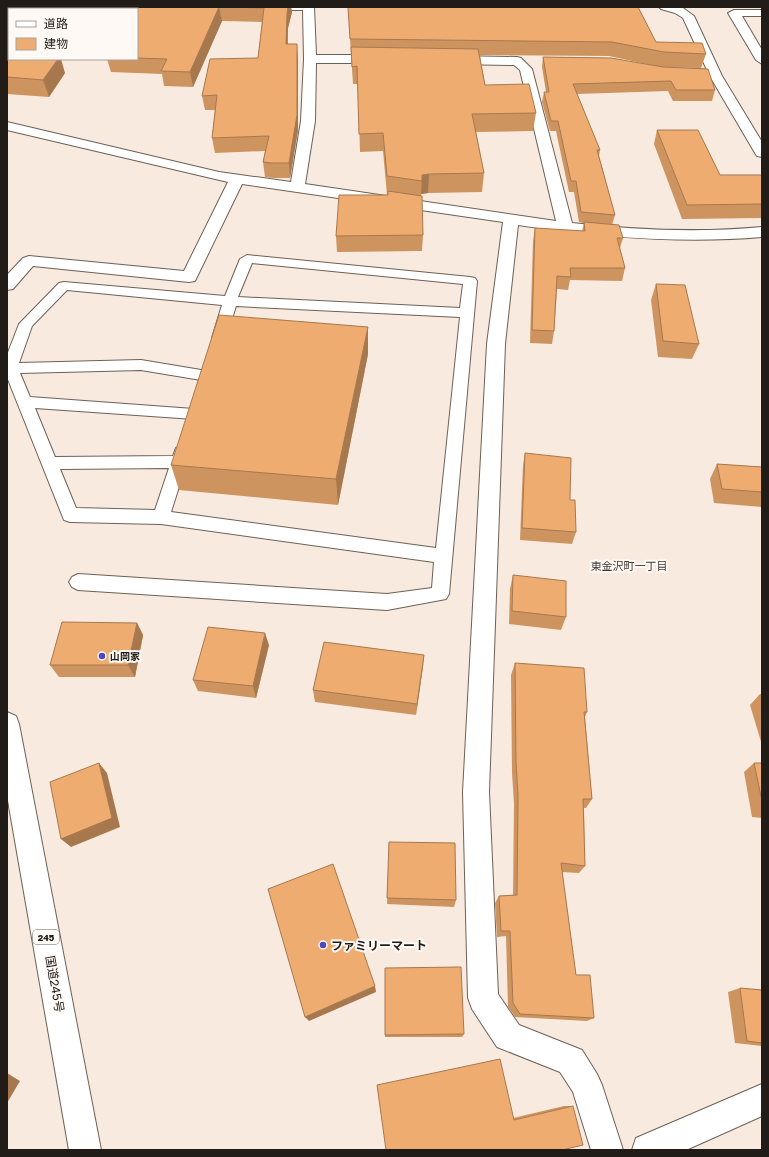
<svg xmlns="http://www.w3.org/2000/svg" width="769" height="1157" font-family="'Golos Text','Noto Sans JP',sans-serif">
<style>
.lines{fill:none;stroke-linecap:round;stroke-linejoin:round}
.service-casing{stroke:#6c6157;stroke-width:2}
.minor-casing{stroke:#6c6157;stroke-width:2}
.tertiary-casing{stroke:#6c6157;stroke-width:2}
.trunk-casing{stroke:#6c6157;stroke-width:2}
.service{fill:#fff;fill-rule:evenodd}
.minor{fill:#fff;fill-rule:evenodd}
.tertiary{fill:#fff;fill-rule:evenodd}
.trunk{fill:#fff;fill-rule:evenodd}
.wall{fill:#ce9460}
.shaded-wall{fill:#a7784e}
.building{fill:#efac70;stroke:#a7784e}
.poi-dot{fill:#4d49c0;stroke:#fef9f5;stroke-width:1.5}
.labels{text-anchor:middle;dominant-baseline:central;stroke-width:4;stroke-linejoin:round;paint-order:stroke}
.shield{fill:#fef9f5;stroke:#635e5a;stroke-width:1}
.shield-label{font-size:9px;font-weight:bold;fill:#211c18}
.poi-label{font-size:10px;font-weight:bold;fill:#211c18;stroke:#fef9f5;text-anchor:start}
.neighbourhood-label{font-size:11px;fill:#42382f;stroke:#fef9f5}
.near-poi-label{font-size:12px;font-weight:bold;fill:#211c18;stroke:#fef9f5;text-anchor:start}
.near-street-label{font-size:12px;fill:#211c18;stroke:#fef9f5}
</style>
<rect width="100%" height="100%" fill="#f8eadf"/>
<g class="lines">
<defs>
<path id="service" d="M247,255l223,22 5,1 2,3 -28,313 -3,5 -59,11 -309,-20 -6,-3 -3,-5 3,-5 6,-3 309,20 45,-6 2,-26 -273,-38 -91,-2 -6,-2 -57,-143v-22l12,-31 40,-41 5,-1 161,14 15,-37zM252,263l211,21 -3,24 -222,-11zM67,290l155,15 -10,33 2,3h10l2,-3 10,-32 224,11 -24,231 -265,-36 19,-60 -2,-4 -6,-2 -6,2 -3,8 -118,1 -20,-49 159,11 5,-1 3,-4 -3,-4 -5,-1 -164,-12 -10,-24 121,-3 66,11 5,-1 2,-4 -2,-4 -5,-1 -66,-11 -122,3 13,-37zM169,468l-14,42 -79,-2 -16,-39z"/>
<g id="minor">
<path d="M238,7h76l2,48h65l6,4 -6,4h-65l-1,58 -10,63 251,37 -36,-151 -6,-5 -63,-1 -6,-4 6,-4 66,1 4,1 11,11 40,154c63,7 126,10 190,4v10c-82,7 -163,0 -244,-12l-13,119 -16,448 9,202 21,31 63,25 15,24 5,11 21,65h-32l-18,-58 -13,-20 -63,-25 -25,-38 -4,-11 -5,-206 24,-448 16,-122 -261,-38 -47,97 -6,1 -156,-16 -20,23 -6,1v-15l16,-17 6,-2 155,15 44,-89 -221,-52v-8l212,50 72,10 10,-61 3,-62 -1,-49h-59z"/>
<polygon points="659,7 683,8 694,16 722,76 762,142 762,157 757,156 755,153 711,78 680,77 674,73 680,69 707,70 683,18 675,13 661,9"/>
<polygon points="734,10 762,10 762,16 742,16 762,50 762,64 756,60 728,13"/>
</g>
<polygon id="tertiary" points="762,1084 762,1116 686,1150 632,1150 636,1138"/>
<polygon id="trunk" points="7,712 16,716 19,724 101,1150 69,1150 7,795"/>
</defs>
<use href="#service" class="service-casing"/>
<use href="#minor" class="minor-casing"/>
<use href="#tertiary" class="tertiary-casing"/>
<use href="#trunk" class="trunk-casing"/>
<use href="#service" class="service"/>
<use href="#minor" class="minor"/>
<use href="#tertiary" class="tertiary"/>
<use href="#trunk" class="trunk"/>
</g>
<g class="wall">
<polygon points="7,7 60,7 58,9 9,9 9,59 65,73 49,97 7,94"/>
<polygon points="138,7 291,7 292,12 288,28 288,44 298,59 298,130 290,178 273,178 265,177 263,162 265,151 215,153 212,138 215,110 205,110 202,96 258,58 262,22 222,21 193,87 164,86 162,74 111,72 107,59 137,59 137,9"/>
<polygon points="348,7 638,7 656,42 706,54 701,68 660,67 609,56 480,55 485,85 536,113 533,131 476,132 484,173 482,192 428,193 421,194 423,235 422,251 337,252 336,236 387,195 383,151 360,152 358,84 353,84"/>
<polygon points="543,57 611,58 715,90 712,101 673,101 668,91 577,94 600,150 599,156 615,215 612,225 623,238 620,248 625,268 622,281 570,280 568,290 557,289 554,331 552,344 530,343 533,241 535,228 582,231 584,223 579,222 574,192 569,192 556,131 550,131 542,102 544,92 546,92 542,67"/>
<polygon points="657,130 720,175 762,175 762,218 682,219 654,144"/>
<polygon points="656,284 699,344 692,359 658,357 651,300"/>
<polygon points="368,327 368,354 338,505 179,490 171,465"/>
<polygon points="525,453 570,500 576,532 572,544 520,540 523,465"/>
<polygon points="717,464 762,467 762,507 714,503 710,479"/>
<polygon points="513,575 566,617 561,630 509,624 510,589"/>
<polygon points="137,623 143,635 135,677 59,677 50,665"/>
<polygon points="269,645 256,698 198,691 193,680"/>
<polygon points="424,655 416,715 315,702 313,690"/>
<polygon points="515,663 587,712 585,717 592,799 586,808 584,808 585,866 579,873 562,872 576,975 594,1018 587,1021 515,1017 508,1007 506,936 497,937 495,903 499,896 513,895 514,804 512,773 511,675"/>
<polygon points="760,694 762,694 762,745 750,705"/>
<polygon points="754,763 762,763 762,818 752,817 744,772"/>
<polygon points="389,842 456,900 454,907 387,904"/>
<polygon points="385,968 464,1034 462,1037 385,1037"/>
<polygon points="740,988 762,990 762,1046 735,1043 728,992"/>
<polygon points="564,1106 573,1106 386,1150 513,1118"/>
</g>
<g class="shaded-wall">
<polygon points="41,7 60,7 58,9 39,9"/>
<polygon points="219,7 222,21 193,87 190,72"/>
<polygon points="288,7 291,7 292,12 288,28 287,59 286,44 287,14"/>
<polygon points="297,44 298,59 298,130 290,178 289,163"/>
<polygon points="58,59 61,59 65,73 49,97 43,80"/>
<polygon points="429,174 428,193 421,194 422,175"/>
<polygon points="368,327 368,354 338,505 336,479"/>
<polygon points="137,623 143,635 135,677 128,665"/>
<polygon points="265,633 269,645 256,698 253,686"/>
<polygon points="424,655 423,667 416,715 417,704"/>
<polygon points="99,763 107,773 120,827 71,847 61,839"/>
<polygon points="375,986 376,992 309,1021 305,1017"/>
<polygon points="7,1073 20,1081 7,1103"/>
</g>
<g class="building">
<polygon points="7,7 41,7 39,9 9,9 9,59 58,59 43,80 7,77"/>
<polygon points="138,7 219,7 190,72 161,71 167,59 137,58 137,9 136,9"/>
<polygon points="220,7 288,7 287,14 286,44 297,44 297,115 289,163 271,163 263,162 269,136 212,138 217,95 202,96 210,59 258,58 264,8"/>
<polygon points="348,7 638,7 656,42 702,43 706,54 664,52 612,42 350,39"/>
<polygon points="351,47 478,49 485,85 529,84 536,113 472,114 484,173 429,174 422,175 422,181 387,176 383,133 359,134 357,66 352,67"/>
<polygon points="543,57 611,58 663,67 708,69 715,90 676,90 671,81 573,84 600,150 597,150 615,215 581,212 576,181 571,181 558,121 551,121 544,92 549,92"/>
<polygon points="657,130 698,130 720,175 762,175 762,204 687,205"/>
<polygon points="388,191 422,196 423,235 336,236 339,195 388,195"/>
<polygon points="584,222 619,225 623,238 617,238 625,268 570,268 571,277 557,276 554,331 532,330 535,228 585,231"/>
<polygon points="656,284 685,285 699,344 663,341"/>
<polygon points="219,315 368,327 336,479 171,465"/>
<polygon points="525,453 571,458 570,500 575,500 576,532 522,528"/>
<polygon points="717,464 762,467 762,492 722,489"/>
<polygon points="513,575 566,581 566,617 512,611"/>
<polygon points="62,622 137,623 128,665 50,665"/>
<polygon points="208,627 265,633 253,686 193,680"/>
<polygon points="324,642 424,655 417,704 313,690"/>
<polygon points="515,663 584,668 587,712 584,712 592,799 583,799 585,866 561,863 576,975 590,975 594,1018 520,1014 513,1003 510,931 501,931 499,896 517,895 518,795 516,763"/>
<polygon points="99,763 112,818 61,839 50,782"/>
<polygon points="754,763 762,763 762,801"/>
<polygon points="389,842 455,843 456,900 387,898"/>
<polygon points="333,864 375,986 305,1017 268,889"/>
<polygon points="461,967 464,1034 385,1035 385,968"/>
<polygon points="740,988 762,990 762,1043 747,1041"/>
<polygon points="500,1059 514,1120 573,1106 583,1145 562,1150 386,1150 377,1085"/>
</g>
<g class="poi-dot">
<circle cx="102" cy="656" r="4"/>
<circle cx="323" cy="945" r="4"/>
</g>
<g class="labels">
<rect class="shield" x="33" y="930" width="26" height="14" rx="3"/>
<g class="shield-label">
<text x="46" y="937">245</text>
</g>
<g class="poi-label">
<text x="110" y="656">山岡家</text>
</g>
<g class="neighbourhood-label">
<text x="629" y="565">東金沢町一丁目</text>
</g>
<g class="near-poi-label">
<text x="331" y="945">ファミリーマート</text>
</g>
<g class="near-street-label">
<text transform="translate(55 984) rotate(80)">国道245号</text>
</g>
</g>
<rect width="769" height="1157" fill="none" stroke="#211c18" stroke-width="16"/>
<rect x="8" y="8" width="130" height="52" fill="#fef9f5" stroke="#a6a19d"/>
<rect x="16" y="21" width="20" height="6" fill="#ffffff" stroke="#a6a19d"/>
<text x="44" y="28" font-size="12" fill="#211c18">道路</text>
<rect x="16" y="38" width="20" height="12" fill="#efac70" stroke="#a6a19d"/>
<text x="44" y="48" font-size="12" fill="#211c18">建物</text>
</svg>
